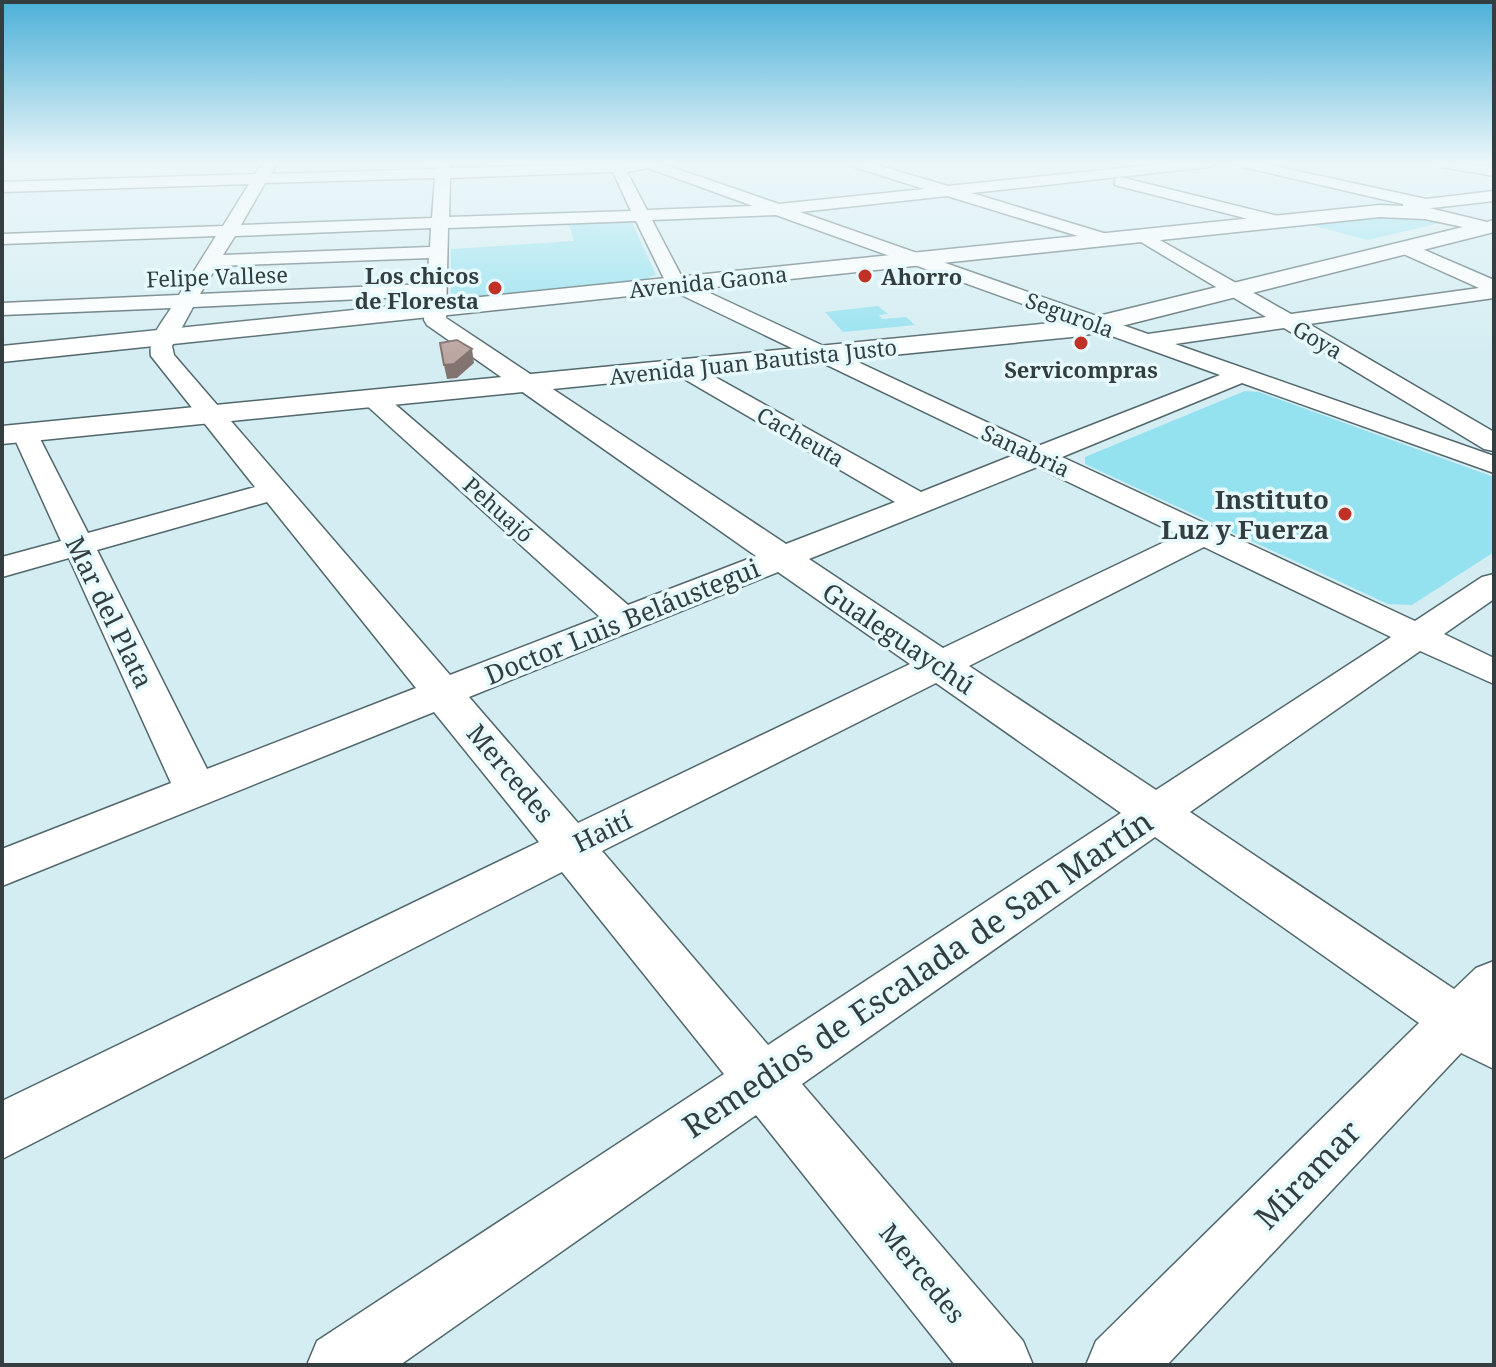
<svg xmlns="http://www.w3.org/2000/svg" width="1496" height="1367" font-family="'Noto Serif',serif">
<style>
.green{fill:#94e1ef}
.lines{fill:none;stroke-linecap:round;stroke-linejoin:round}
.minor-casing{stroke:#51676b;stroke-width:3}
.major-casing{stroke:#51676b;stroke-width:3}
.minor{fill:#fff;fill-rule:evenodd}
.major{fill:#fff;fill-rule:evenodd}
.shaded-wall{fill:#847471}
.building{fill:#bca6a2;stroke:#847471;stroke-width:2}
.poi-dot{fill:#c03225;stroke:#e6fafd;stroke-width:3}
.labels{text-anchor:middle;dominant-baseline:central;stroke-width:7;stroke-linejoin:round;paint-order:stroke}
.far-poi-label{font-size:22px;font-weight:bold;fill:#343e40;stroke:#e6fafd;text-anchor:end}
.far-street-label{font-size:22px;fill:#343e40;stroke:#e6fafd}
.poi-label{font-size:26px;font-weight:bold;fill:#343e40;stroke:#e6fafd;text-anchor:end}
.street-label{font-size:26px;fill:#343e40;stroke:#e6fafd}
.near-street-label{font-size:32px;fill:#343e40;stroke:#e6fafd}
</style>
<rect width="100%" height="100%" fill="#d4edf2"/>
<g class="green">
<polygon points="1384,215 1448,221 1368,240 1307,224"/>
<polygon points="624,221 632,223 656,275 642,280 461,298 451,295 451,249 574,241 568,222"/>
<polygon points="878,306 888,314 879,315 882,319 906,317 915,325 843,332 825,312"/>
<polygon points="1245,391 1259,392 1494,477 1494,552 1412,605 1388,604 1085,464 1085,457"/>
</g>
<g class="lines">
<defs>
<g id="minor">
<path d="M263,163h14l-6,11 164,-5 1,-6h14v5l210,-5 119,41 145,-15 -73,-23 -2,-3h21l78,23 223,-23h45l-7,4 -237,26 138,42 3,4 -9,5 -157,-48 -147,16 348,122 118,-17 -130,-78 -3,-4 9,-5 149,84 188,-26 -80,-36 -2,-4 2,-4 7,-2 88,38v18l-185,26 185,108v19l-10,-2 -200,-121 -109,16 319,112v17l-252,-90 -180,74 353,164 67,-44 12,-3v25l-50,35 50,24v26l-74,-33 -230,161 264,177 22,-21 18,-7v108l-33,-16 -294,312h-81l10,-24 323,-318 -264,-186 -353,247 221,257 10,24h-78l-199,-250 -356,250h-93l10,-24 407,-267 -162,-202 -560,287v-58l537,-259 -105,-130 -432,174v-37l169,-66 -102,-225 -67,19v-20l59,-16 -49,-108 4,-6h18l54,106 167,-46 -104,-131c-3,-19 11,-33 20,-48l-169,7v-12l177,-8 37,-59 -214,8v-10l221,-8 26,-42 -247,8v-10l253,-8zM648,168l105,38 -106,4 -20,-38zM613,172l18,39 -182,6 1,-39zM435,178l-3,40 -191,7 24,-42zM776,215l444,160 -182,71 -354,-165 -32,-61zM636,221l33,68 345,166 -93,37 -231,-129h-16l-4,5 4,5 221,129 -109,42 -340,-226 2,-90zM431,228l-1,19 -207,8 12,-19zM429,258l-2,26 -227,10 17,-28zM426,296l-2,24 3,5 329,231 -128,49 -246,-212h-18l-4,5 4,5 236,214 -150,58 -276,-320 -2,-9 21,-39zM1037,467l142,68 -236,113 -134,-89zM267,502l149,186 -209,81 -110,-219zM1204,547l187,90 -235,153 -187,-124zM778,572l132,92 -332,159 -109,-126zM936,683l185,130 -353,232 -166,-194z"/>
<polygon points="1236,163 1261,163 1426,199 1494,191 1494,201 1423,209 1422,215 1416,216 1404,210 1403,204 1243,167"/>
<polygon points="1120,177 1282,217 1285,221 1276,226 1115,185 1115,179"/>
</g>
<g id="major">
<polygon points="1440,163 1494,166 1494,176 1442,167"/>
<polygon points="1380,205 1425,207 1487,222 1494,220 1494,232 1082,336 2,444 2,426 1082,320 1463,227 1425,219 1380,217 2,362 2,346"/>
</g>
</defs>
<use href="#minor" class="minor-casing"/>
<use href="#major" class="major-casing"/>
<use href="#minor" class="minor"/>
<use href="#major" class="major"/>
</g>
<polygon class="shaded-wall" points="472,349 474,363 457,378 447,379 444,365"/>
<polygon class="building" points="457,340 472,349 454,364 444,365 440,343"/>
<linearGradient id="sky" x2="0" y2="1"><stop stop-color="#4bb0d8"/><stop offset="0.46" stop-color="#ecf7f9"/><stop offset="1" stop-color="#ecf7f9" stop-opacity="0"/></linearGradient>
<rect width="1496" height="354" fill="url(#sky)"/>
<g class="poi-dot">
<circle cx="865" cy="276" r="8"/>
<circle cx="495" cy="288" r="8"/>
<circle cx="1081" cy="343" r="8"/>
<circle cx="1345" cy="514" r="8"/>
</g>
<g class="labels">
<g class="far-poi-label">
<text x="479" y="275">Los chicos<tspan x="479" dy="25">de Floresta</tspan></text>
<text x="881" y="276" text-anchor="start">Ahorro</text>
<text x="1081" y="369" text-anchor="middle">Servicompras</text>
</g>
<g class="far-street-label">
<text transform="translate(217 276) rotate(-2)">Felipe Vallese</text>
<text transform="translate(708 281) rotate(-6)">Avenida Gaona</text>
<text transform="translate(1070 314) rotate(20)">Segurola</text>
<text transform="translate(1318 339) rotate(30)">Goya</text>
<text transform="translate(753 361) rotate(-6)">Avenida Juan Bautista Justo</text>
<text transform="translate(801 436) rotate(30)">Cacheuta</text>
<text transform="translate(1026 450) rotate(25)">Sanabria</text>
<text transform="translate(499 509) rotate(42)">Pehuajó</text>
</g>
<g class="poi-label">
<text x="1329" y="499">Instituto<tspan x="1329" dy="30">Luz y Fuerza</tspan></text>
</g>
<g class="street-label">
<text transform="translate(110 612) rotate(64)">Mar del Plata</text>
<text transform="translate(622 621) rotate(-22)">Doctor Luis Beláustegui</text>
<text transform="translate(899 638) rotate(34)">Gualeguaychú</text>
<text transform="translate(511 773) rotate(50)">Mercedes</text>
<text transform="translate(602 831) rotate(-26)">Haití</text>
<text transform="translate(923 1273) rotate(51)">Mercedes</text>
</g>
<g class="near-street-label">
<text transform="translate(917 973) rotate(-34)">Remedios de Escalada de San Martín</text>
<text transform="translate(1307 1174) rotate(-46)">Miramar</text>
</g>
</g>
<rect width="1496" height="1367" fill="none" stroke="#343e40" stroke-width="8"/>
</svg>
